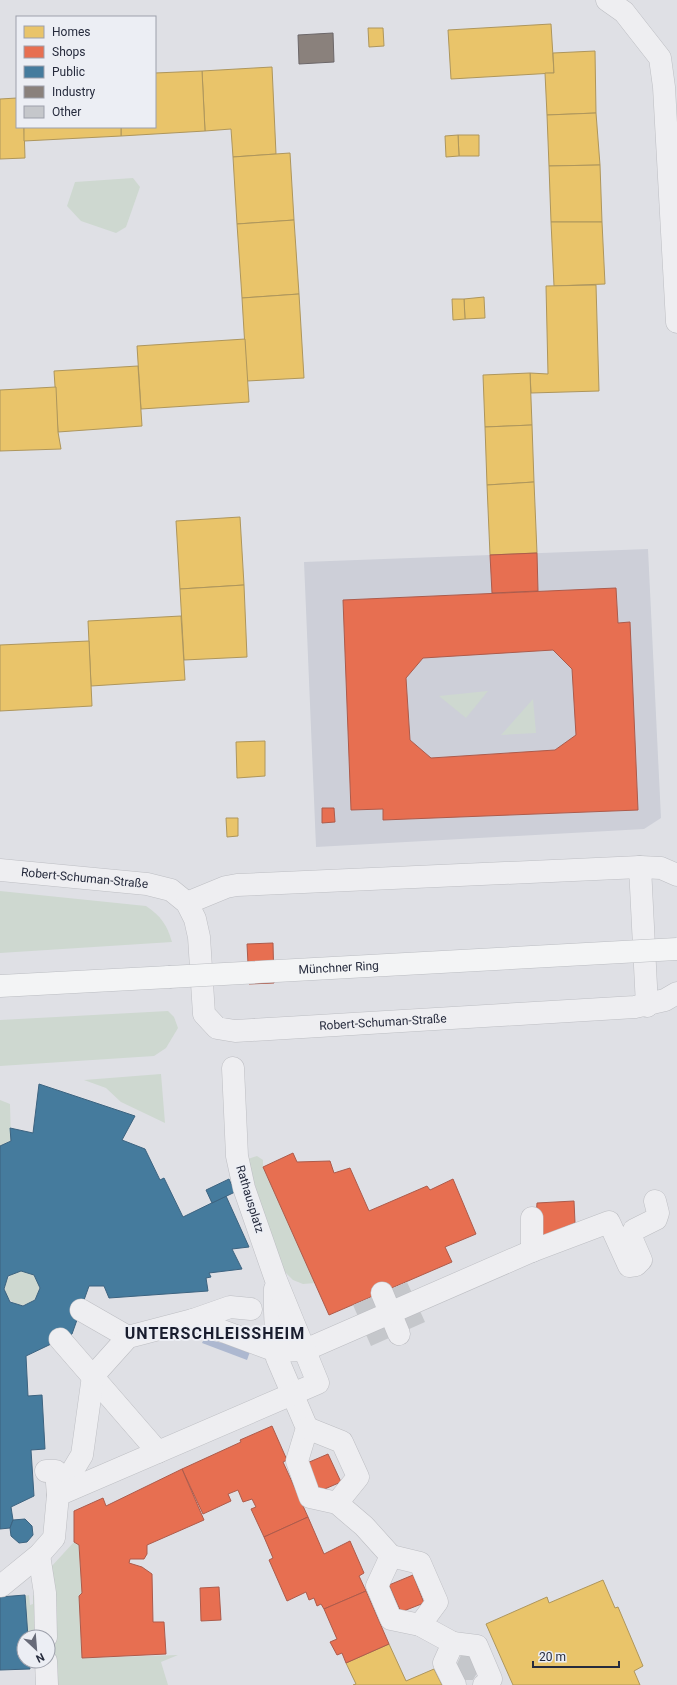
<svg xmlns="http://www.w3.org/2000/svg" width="677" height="1685" font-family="Roboto,sans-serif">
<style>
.built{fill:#cdcfd8}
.green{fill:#ced8d0}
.water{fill:#adb8d0}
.homes{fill:#e9c46a;stroke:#ae965c}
.shops{fill:#e76f51;stroke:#ad5b4b;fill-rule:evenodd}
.public{fill:#457b9d;stroke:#3c6380;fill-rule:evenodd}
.industry{fill:#8a817c;stroke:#6c6769}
.building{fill:#c5c7cb}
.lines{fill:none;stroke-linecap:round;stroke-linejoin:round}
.minor-casing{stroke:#bdbec3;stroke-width:23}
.major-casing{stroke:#bbbdc2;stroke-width:23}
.minor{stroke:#eeeef1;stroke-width:22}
.major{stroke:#f3f4f5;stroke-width:22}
.major-bridge-casing{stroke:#bbbdc2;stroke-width:23;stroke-linecap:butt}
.major-bridge{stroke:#f3f4f5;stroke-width:22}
.labels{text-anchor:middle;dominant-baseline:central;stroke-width:4;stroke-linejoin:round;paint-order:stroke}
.street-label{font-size:12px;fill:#262b3d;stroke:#eceef4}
.district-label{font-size:16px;font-weight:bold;letter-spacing:1px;fill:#191d2e;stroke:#eceef4}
</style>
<rect width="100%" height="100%" fill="#dfe0e5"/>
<polygon class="built" points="648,549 661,818 644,829 316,847 304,562"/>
<g class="green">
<polygon points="133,178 140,187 126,227 116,233 81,221 67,206 75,182"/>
<polygon points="488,691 466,718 439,696"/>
<polygon points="533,699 536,733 501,735"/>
<path d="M0,891l146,15c15,10 21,19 26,36l-172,11z"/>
<polygon points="168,1011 174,1017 178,1028 166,1048 154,1056 0,1066 0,1020"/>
<polygon points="161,1074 165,1123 121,1102 106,1088 84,1080"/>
<polygon points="0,1100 10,1104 11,1141 0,1146"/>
<polygon points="257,1156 263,1160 263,1167 315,1283 303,1284 293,1280 284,1271 273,1253 248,1159"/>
<circle cx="22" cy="1288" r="17"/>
<polygon points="74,1542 79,1545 82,1593 79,1596 82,1658 178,1655 161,1662 168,1685 55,1685 51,1567"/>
<polygon points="29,1595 30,1605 33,1604 33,1595 37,1599 39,1637 28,1637 25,1596"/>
</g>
<polygon class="water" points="204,1339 251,1349 247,1360 202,1343"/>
<g class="homes">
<polygon points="551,24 554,73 451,79 448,30"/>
<polygon points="368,28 383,28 384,46 369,47"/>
<polygon points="595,51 596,113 547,115 545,73 554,73 553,53"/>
<polygon points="272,67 276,154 233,157 231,129 205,131 202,71"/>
<polygon points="202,71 205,131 121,136 121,127 155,127 155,73"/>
<polygon points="17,98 17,127 24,127 25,158 0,159 0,99"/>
<polygon points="596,113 600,165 549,166 547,115"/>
<polygon points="24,127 121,127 121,136 24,141"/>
<polygon points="458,135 479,135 479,156 459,156"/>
<polygon points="458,135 459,156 446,157 445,136"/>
<polygon points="290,153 294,220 237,224 233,157"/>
<polygon points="600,165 602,222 551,222 549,166"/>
<polygon points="294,220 299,294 242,298 237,224"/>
<polygon points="551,222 602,222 605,284 554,286"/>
<polygon points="596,285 599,391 531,393 530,373 548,374 546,286"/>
<polygon points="299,294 304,378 247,381 242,298"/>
<polygon points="484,297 485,318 465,319 464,299"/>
<polygon points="452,299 464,299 465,319 453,320"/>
<polygon points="245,339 249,402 141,409 137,346"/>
<polygon points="138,366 142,426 58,432 54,371"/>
<polygon points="530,373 532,425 485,427 483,375"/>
<polygon points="56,387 58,432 61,449 0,451 0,390"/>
<polygon points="532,425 534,482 487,485 485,427"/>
<polygon points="534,482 537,553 490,555 487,485"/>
<polygon points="240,517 244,585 180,589 176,521"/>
<polygon points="244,585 247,657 184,660 180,589"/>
<polygon points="181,616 185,680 91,686 88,621"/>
<polygon points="89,641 92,706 0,711 0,645"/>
<polygon points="265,741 265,776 237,778 236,742"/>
<polygon points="226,818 238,818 238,836 227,837"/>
<polygon points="603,1580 615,1608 618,1607 643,1666 634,1671 640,1685 513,1685 486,1624 547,1597 549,1603"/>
<polygon points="389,1644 406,1681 434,1669 442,1685 353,1685 356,1684 346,1663"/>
</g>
<g class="shops">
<polygon points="537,553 538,591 492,593 490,555"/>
<path d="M616,588l2,35 12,-1 8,188 -255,10v-11l-32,1 -8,-210zM553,650l19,19 4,66 -21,15 -124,8 -21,-18 -4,-62 17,-20z"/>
<polygon points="322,808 334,808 335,822 322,823"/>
<polygon points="273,943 274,983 249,984 247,944"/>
<polygon points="293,1153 297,1162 330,1161 334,1173 350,1168 369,1211 427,1186 430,1190 453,1179 476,1234 445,1247 452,1262 329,1315 263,1167"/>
<polygon points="574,1201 575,1223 543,1236 536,1218 537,1203"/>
<polygon points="272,1426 287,1460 283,1462 308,1517 264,1537 251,1509 256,1507 252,1499 243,1502 238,1490 228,1494 231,1501 203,1514 182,1469 241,1442 240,1440"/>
<polygon points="328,1454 341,1482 320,1491 307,1463"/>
<polygon points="182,1469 204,1520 147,1545 147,1554 144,1559 130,1559 129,1563 142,1567 152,1574 153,1622 164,1622 166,1654 82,1658 79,1596 82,1593 79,1545 74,1542 74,1511 103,1498 106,1506"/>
<polygon points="308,1517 324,1554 350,1541 364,1573 359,1576 366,1591 324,1609 321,1604 317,1606 314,1598 309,1600 306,1592 287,1601 269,1560 273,1558 264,1537"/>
<polygon points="413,1575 424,1603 401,1612 389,1585"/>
<polygon points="219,1587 221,1620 201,1621 200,1588"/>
<polygon points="366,1591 389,1644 346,1663 342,1653 337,1655 330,1642 337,1639 324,1609"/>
</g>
<g class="public">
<path d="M39,1084l96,32 -13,24 23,9 15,31 4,-2 19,39 43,-21 23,51 -17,2 10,20 -33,4 2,4 -5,1 2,13 -99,7 -5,-12h-15l-17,48 -46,22 2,40 14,-1 3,54 -14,1 3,46 -23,11 2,13 -3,8 -10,1v-383l11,-5 -1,-13 23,5zM21,1271l13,4 6,13 -5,12 -12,6 -13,-4 -6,-13 4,-13z"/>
<polygon points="229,1179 235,1192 212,1203 206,1190"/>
<polygon points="25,1519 32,1526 33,1535 27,1542 19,1543 11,1536 10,1528 13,1520"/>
<polygon points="25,1595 28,1637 24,1637 24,1661 29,1661 30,1669 0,1670 0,1597"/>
</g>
<polygon class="industry" points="333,33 334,62 299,64 298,35"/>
<g class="building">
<polygon points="407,1282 425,1322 371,1346 353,1305"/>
<polygon points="461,1655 470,1656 477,1673 473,1680 464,1680 457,1664"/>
</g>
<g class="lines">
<defs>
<g id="minor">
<polyline points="607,0 624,12 660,58 664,87 677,322"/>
<polyline points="640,867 647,1006"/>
<path id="s1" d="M0,870l147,14 24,6 16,13 8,16 4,18 5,77 13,14 18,3 400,-24 30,-7 12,-7"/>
<polyline points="187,903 226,887 237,885 640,867 661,868 677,875"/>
<polyline points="532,1218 532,1251"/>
<polyline points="275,1289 275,1311 277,1358 307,1428 297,1461 310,1497 337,1503 364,1526 391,1556 377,1586 391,1619 420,1625 453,1643 444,1663 455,1685"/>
<polyline points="382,1293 399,1334"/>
<polyline points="81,1310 128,1337"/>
<polyline points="193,1320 230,1307 251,1309"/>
<polyline points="60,1339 158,1452"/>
<polyline points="307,1428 342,1442 358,1477 337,1503"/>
<polyline points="46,1471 56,1471 58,1495"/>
<polyline points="58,1495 82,1455 93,1376 128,1337 193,1320 276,1351 305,1350 532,1251 609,1222 629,1266 636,1265 641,1260 631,1237 634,1230 656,1219 658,1213 655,1201"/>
<polyline points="39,1555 45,1593 46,1637"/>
<polyline points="391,1556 420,1563 437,1602 420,1625"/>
<polyline points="1,1586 39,1555 54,1538 58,1495 318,1383 276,1280 244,1188 237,1156 233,1068"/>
<polyline points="453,1643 477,1646 491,1679 484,1685"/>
<polyline points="46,1661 47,1685"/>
</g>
<polyline id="major" points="0,986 169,977"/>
</defs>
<use href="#minor" class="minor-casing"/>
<use href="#major" class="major-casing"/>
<use href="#minor" class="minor"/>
<use href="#major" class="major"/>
<defs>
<g id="major-bridge">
<path id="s2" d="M169,977l508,-28"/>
</g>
</defs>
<use href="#major-bridge" class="major-bridge-casing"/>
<use href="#major-bridge" class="major-bridge"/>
</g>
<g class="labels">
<g class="street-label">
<text stroke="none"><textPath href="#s1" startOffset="85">Robert-Schuman-Straße</textPath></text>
<text stroke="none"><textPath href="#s2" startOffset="170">Münchner Ring</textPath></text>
<text stroke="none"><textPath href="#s1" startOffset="492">Robert-Schuman-Straße</textPath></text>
<text transform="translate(250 1199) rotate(73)">Rathausplatz</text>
</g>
<g class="district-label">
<text x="215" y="1333">UNTERSCHLEISSHEIM</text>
</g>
</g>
<rect x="16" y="16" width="140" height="112" fill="#eceef4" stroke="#9da0ab"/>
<rect x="24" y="26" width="20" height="12" fill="#e9c46a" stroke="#9da0ab"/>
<text x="52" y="36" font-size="12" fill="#262b3d">Homes</text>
<rect x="24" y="46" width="20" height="12" fill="#e76f51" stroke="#9da0ab"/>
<text x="52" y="56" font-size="12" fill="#262b3d">Shops</text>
<rect x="24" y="66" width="20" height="12" fill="#457b9d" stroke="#9da0ab"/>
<text x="52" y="76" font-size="12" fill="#262b3d">Public</text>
<rect x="24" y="86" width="20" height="12" fill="#8a817c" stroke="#9da0ab"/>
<text x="52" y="96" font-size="12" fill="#262b3d">Industry</text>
<rect x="24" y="106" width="20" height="12" fill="#c5c7cb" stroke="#9da0ab"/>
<text x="52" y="116" font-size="12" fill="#262b3d">Other</text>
<g transform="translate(36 1649) rotate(154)"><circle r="19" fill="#eceef4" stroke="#9da0ab"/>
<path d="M0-3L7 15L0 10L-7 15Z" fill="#676a78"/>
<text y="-6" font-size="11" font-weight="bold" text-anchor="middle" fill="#262b3d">N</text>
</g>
<path d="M533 1661v6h86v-6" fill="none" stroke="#262b3d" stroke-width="2"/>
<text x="539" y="1661" font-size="12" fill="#262b3d" stroke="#eceef4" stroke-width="3" paint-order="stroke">20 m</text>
</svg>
